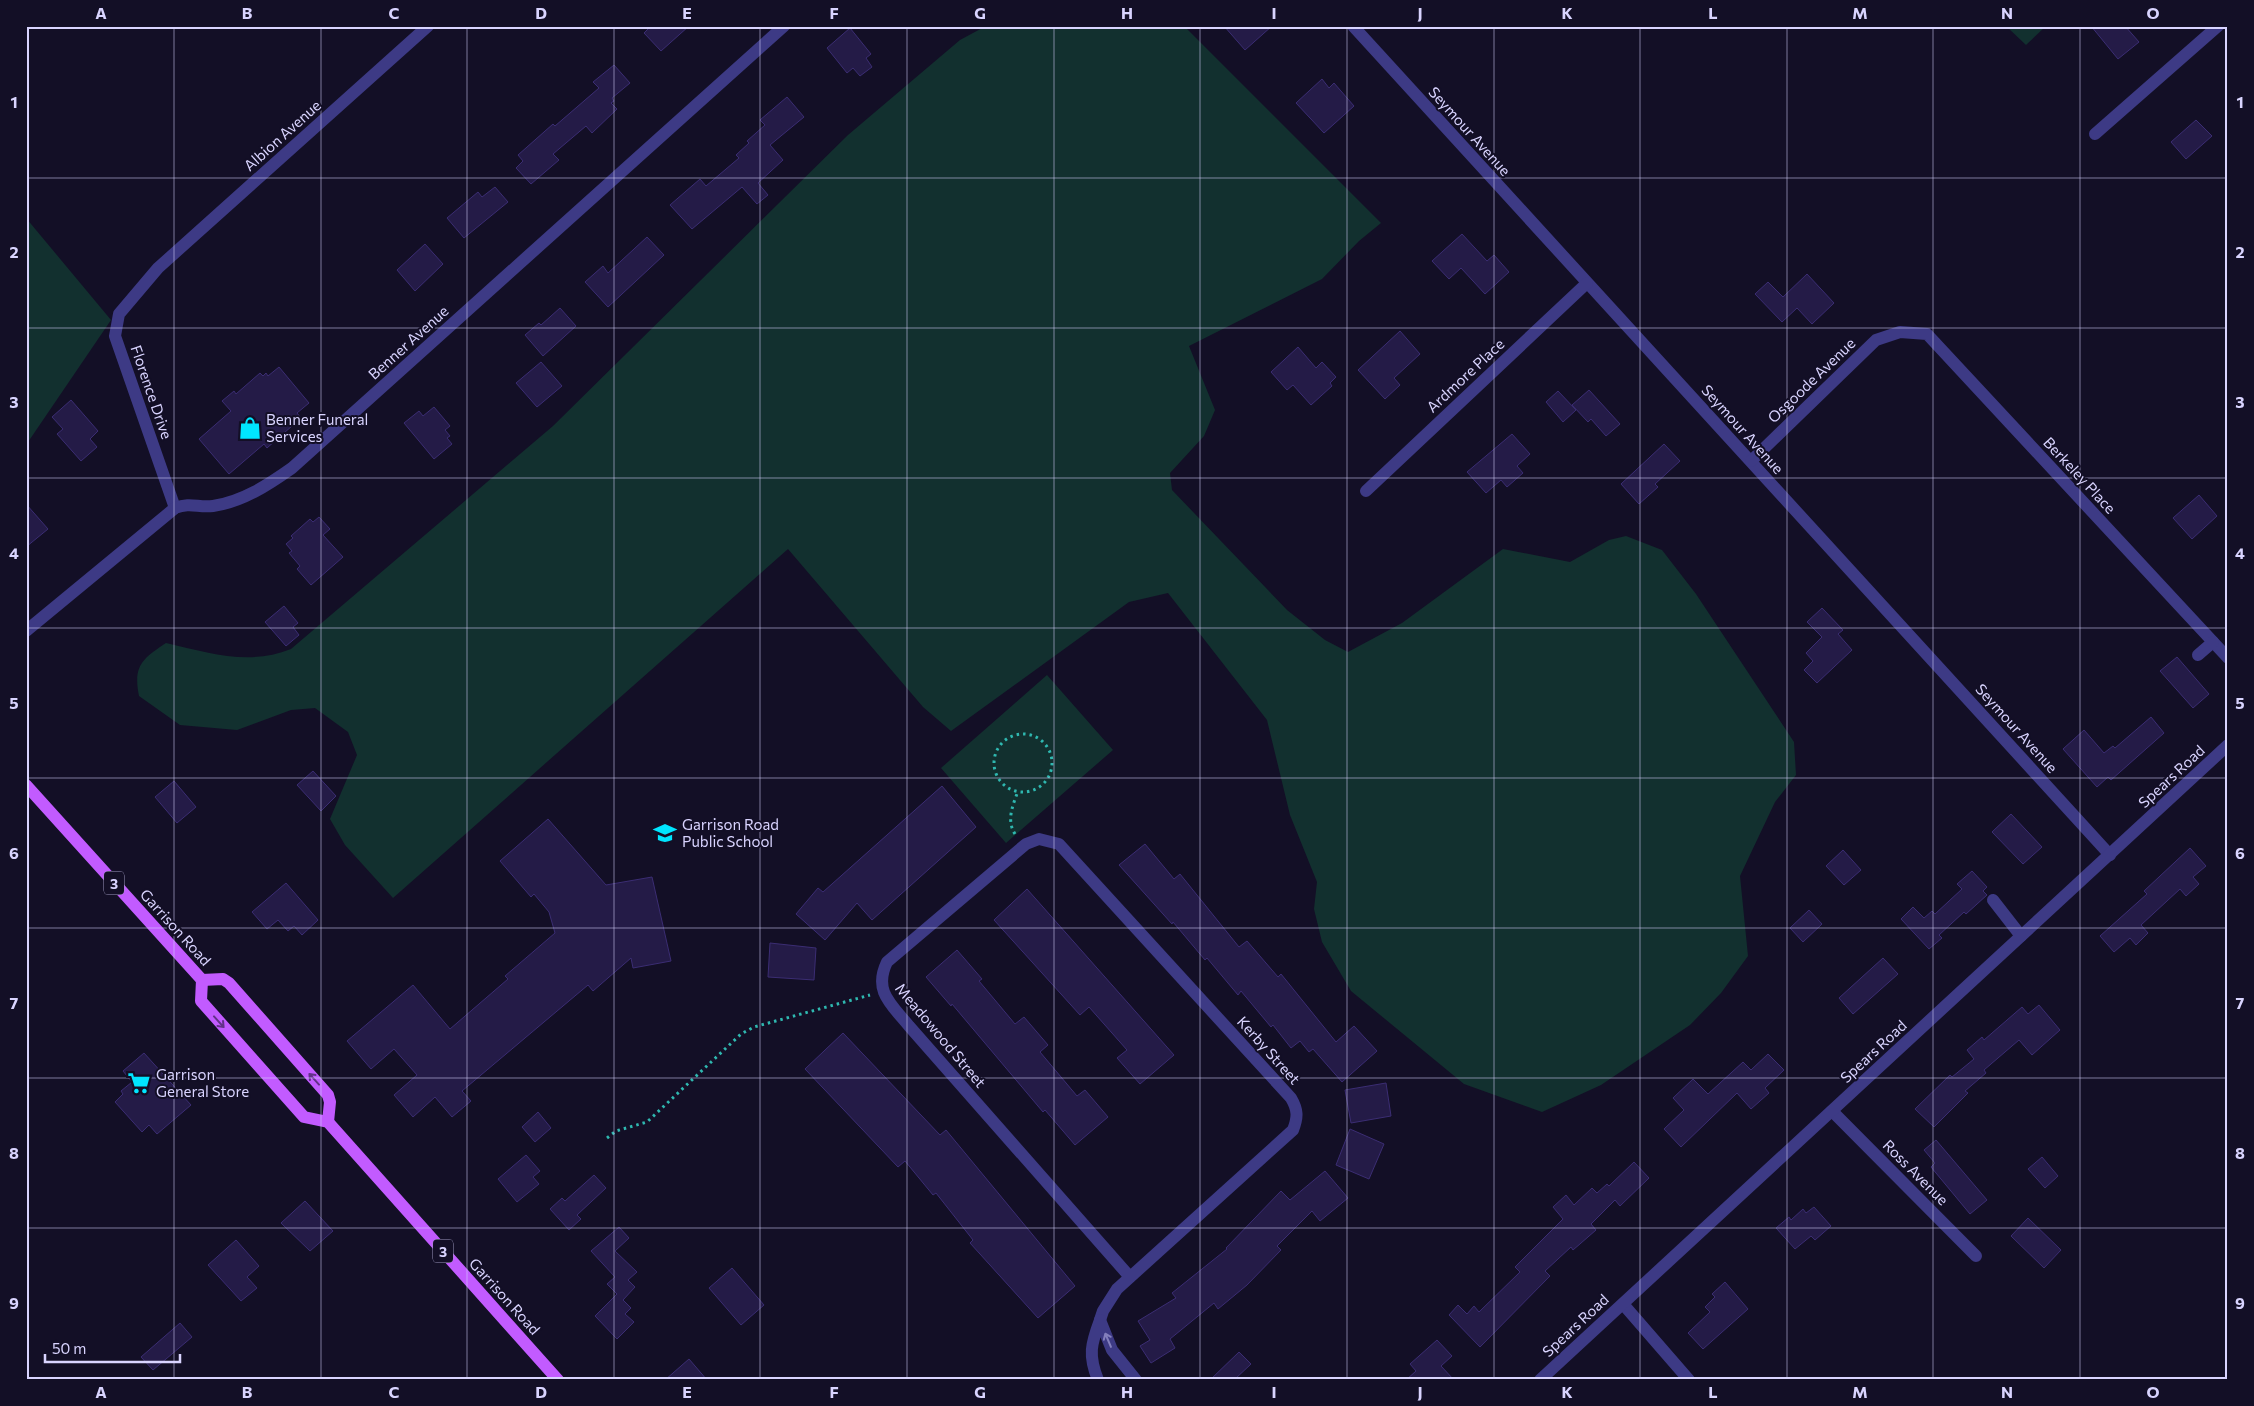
<svg xmlns="http://www.w3.org/2000/svg" width="2254" height="1406" font-family="Commissioner,sans-serif">
<style>
.green{fill:#12302f}
.building{fill:#241b47;stroke:#3b2d73}
.lines{fill:none;stroke-linecap:round;stroke-linejoin:round}
.path{stroke:#2fb8b0;stroke-width:3;stroke-dasharray:2.5 4;stroke-linecap:butt}
.minor{stroke:#3d3a85;stroke-width:12}
.major{stroke:#c25bff;stroke-width:12}
.oneway{stroke:#623188}
.oneway2{stroke:#837fbc}
.grid{fill:none;stroke:#d9d4ff;stroke-width:1;stroke-opacity:0.55}
.labels{text-anchor:middle;dominant-baseline:central;stroke-width:4;stroke-linejoin:round;paint-order:stroke}
.shield{fill:#130f26;stroke:#9e99be;stroke-width:1}
.shield-label{font-size:14px;font-weight:bold;fill:#d9d4ff}
.street-label{font-size:15px;fill:#d9d4ff;stroke:#130f26}
.poi-label{font-size:15px;fill:#d9d4ff;stroke:#130f26;text-anchor:start}
.neatline{fill:none;stroke:#d9d4ff;stroke-width:2}
.grid-label{font-size:16px;text-anchor:middle;font-weight:bold;fill:#d9d4ff}
</style>
<rect width="100%" height="100%" fill="#130f26"/>
<g class="green">
<path d="M986,26h198l197,197 -22,18 -37,38 -133,67 26,64 -11,26 -34,37 2,17 115,120 38,30 23,12 54,-29 101,-74 67,13 39,-22 17,-4 36,14 34,44 98,148 2,33 -21,27 -35,74 8,80 -27,37 -31,32 -89,60 -59,27 -78,-28 -113,-93 -29,-49 -8,-33 3,-27 -27,-67 -23,-95 -99,-127 -39,9 -178,129 -28,-24 -135,-158 -395,349 -48,-53 -15,-26 27,-64 -9,-23 -33,-24 -24,2 -54,20 -57,-5 -41,-29c-6,-30 3,-37 27,-53 43,10 83,23 125,6l262,-223 295,-291 112,-95z"/>
<polygon points="2006,26 2046,26 2026,45"/>
<polygon points="26,218 111,320 26,445"/>
<polygon points="1047,675 1113,750 1006,843 941,768"/>
</g>
<g class="building">
<polygon points="651,26 689,26 661,51 644,33"/>
<polygon points="1224,26 1272,26 1245,50"/>
<polygon points="2091,26 2125,26 2139,42 2118,59"/>
<polygon points="850,28 871,54 866,58 872,67 860,76 853,68 847,73 827,48"/>
<polygon points="614,65 630,83 612,98 614,101 611,103 617,109 592,133 586,126 553,154 559,160 531,184 516,168 523,161 518,155 553,124 555,126 599,88 593,82"/>
<polygon points="1322,79 1329,88 1334,83 1354,106 1324,133 1296,103"/>
<polygon points="787,97 804,117 770,145 783,160 758,183 768,195 757,204 742,187 692,229 670,205 700,179 706,186 739,158 736,155 749,143 747,141 765,125 760,120"/>
<polygon points="2196,120 2212,136 2186,159 2171,142"/>
<polygon points="495,187 508,202 464,238 447,218 478,192 482,197"/>
<polygon points="1462,234 1487,261 1494,255 1509,272 1485,294 1461,268 1449,279 1432,261"/>
<polygon points="647,237 664,255 608,307 585,282 603,266 608,273"/>
<polygon points="425,244 443,264 415,291 397,270"/>
<polygon points="1807,274 1834,303 1812,324 1797,308 1782,322 1755,294 1768,282 1783,297"/>
<polygon points="560,308 576,326 543,356 525,335 539,323 541,325"/>
<polygon points="1400,331 1420,354 1394,378 1400,385 1385,399 1358,370"/>
<polygon points="1298,347 1316,368 1322,362 1336,377 1330,383 1332,386 1311,405 1293,385 1287,390 1271,372"/>
<polygon points="541,362 562,386 537,407 516,383"/>
<polygon points="279,367 309,403 297,413 301,418 267,448 264,444 229,474 199,439 231,411 222,401 234,391 236,394 260,373 263,376 266,373 268,376"/>
<polygon points="1589,390 1620,424 1606,436 1591,419 1588,422 1572,405"/>
<polygon points="1558,391 1576,410 1563,422 1546,402"/>
<polygon points="71,400 98,431 90,439 97,447 81,461 57,434 63,429 52,417"/>
<polygon points="434,407 450,426 445,430 450,436 447,438 452,444 434,459 404,423 419,411 423,416"/>
<polygon points="1512,434 1530,454 1517,466 1523,473 1507,487 1501,480 1486,493 1467,472"/>
<polygon points="1664,444 1680,461 1655,484 1658,487 1639,504 1621,484"/>
<polygon points="2199,495 2217,516 2192,539 2173,518"/>
<polygon points="26,504 48,529 26,547"/>
<polygon points="319,517 330,529 323,535 343,557 311,585 297,569 300,566 289,553 292,551 286,544 293,538 291,536 310,519 313,522"/>
<polygon points="284,606 298,623 293,627 299,635 286,646 265,622"/>
<polygon points="1822,608 1843,630 1838,634 1852,650 1817,683 1804,670 1813,661 1806,653 1822,637 1807,622"/>
<polygon points="2177,657 2209,694 2193,708 2160,671"/>
<polygon points="2151,717 2164,733 2111,780 2108,777 2097,787 2063,749 2084,730 2104,753 2113,746 2115,748"/>
<polygon points="313,771 336,796 321,811 297,785"/>
<polygon points="174,781 196,807 177,823 155,797"/>
<polygon points="942,786 976,827 872,920 857,903 825,940 796,914 818,888 823,892"/>
<polygon points="2011,814 2042,847 2023,864 1992,832"/>
<polygon points="548,819 606,885 652,877 671,961 633,968 631,958 593,991 588,985 462,1091 471,1101 452,1117 435,1097 413,1117 394,1095 417,1075 394,1049 371,1069 347,1041 413,985 450,1029 508,979 505,976 555,933 549,912 534,894 531,897 500,861"/>
<polygon points="1145,844 1174,879 1180,874 1239,947 1247,941 1278,977 1281,974 1336,1042 1354,1026 1377,1051 1342,1082 1313,1049 1309,1052 1300,1041 1291,1048 1273,1025 1271,1027 1241,991 1238,995 1207,958 1205,960 1173,922 1172,924 1119,865"/>
<polygon points="2190,848 2206,866 2193,877 2199,884 2186,896 2180,889 2141,925 2148,933 2136,945 2130,938 2114,952 2100,936 2147,894 2144,891"/>
<polygon points="1843,850 1861,870 1844,885 1826,866"/>
<polygon points="1972,871 1987,887 1983,891 1987,895 1966,914 1964,912 1939,935 1942,938 1929,949 1901,919 1913,907 1924,918 1932,911 1935,914 1962,889 1957,884"/>
<polygon points="286,883 318,920 302,935 294,926 288,931 278,920 267,929 252,912"/>
<polygon points="1027,889 1174,1055 1140,1084 1117,1058 1127,1050 1089,1007 1080,1015 994,920"/>
<polygon points="1809,910 1822,924 1803,942 1790,928"/>
<polygon points="770,943 816,948 814,980 768,977"/>
<polygon points="957,950 982,979 979,981 1015,1024 1024,1017 1048,1045 1040,1052 1077,1096 1085,1090 1108,1117 1075,1145 1045,1110 1043,1112 952,1004 951,1006 926,977"/>
<polygon points="1883,958 1898,974 1853,1014 1839,998"/>
<polygon points="2039,1005 2060,1030 2032,1055 2019,1040 1984,1070 1986,1073 1965,1091 1968,1093 1934,1127 1915,1109 1950,1075 1952,1077 1974,1059 1967,1050 1982,1037 1984,1040 2022,1007 2028,1014"/>
<polygon points="843,1033 940,1135 946,1130 1075,1286 1038,1318 970,1243 973,1240 936,1193 933,1195 905,1161 898,1167 805,1069"/>
<polygon points="144,1053 191,1105 157,1134 149,1125 142,1132 115,1102 123,1094 121,1091 132,1082 123,1071"/>
<polygon points="1768,1054 1784,1070 1765,1088 1769,1093 1751,1109 1737,1093 1681,1147 1664,1129 1684,1110 1673,1098 1693,1079 1708,1094 1743,1062 1751,1070"/>
<polygon points="1386,1083 1391,1116 1351,1123 1345,1090"/>
<polygon points="538,1112 551,1128 535,1142 522,1127"/>
<polygon points="1350,1129 1384,1144 1369,1179 1336,1165"/>
<polygon points="1936,1140 1987,1200 1970,1214 1931,1167 1935,1163 1924,1150"/>
<polygon points="526,1155 540,1171 533,1177 539,1184 517,1202 498,1179"/>
<polygon points="2042,1157 2058,1176 2045,1188 2028,1169"/>
<polygon points="1634,1162 1649,1178 1620,1206 1615,1200 1591,1224 1596,1230 1573,1250 1571,1247 1545,1271 1550,1276 1480,1347 1449,1315 1458,1305 1467,1314 1474,1306 1479,1312 1520,1272 1515,1267 1563,1219 1553,1207 1566,1195 1574,1205 1592,1188 1597,1193 1607,1184 1609,1186"/>
<polygon points="1325,1171 1348,1198 1320,1221 1312,1211 1277,1246 1281,1250 1247,1285 1218,1309 1214,1303 1170,1339 1175,1348 1151,1363 1140,1346 1150,1340 1138,1321 1176,1298 1172,1293 1227,1249 1226,1248 1281,1191 1290,1200"/>
<polygon points="594,1175 606,1188 577,1215 581,1219 569,1230 550,1209 562,1198 565,1201"/>
<polygon points="305,1201 333,1231 310,1251 281,1223"/>
<polygon points="1814,1207 1831,1226 1815,1240 1811,1236 1795,1249 1776,1228 1789,1217 1791,1220 1803,1209 1806,1213"/>
<polygon points="2028,1218 2061,1250 2044,1268 2011,1236"/>
<polygon points="619,1227 629,1238 615,1251 637,1272 628,1280 635,1287 623,1300 631,1308 625,1314 634,1322 617,1339 595,1316 617,1294 607,1284 615,1277 591,1251"/>
<polygon points="236,1240 259,1266 247,1277 257,1288 241,1301 208,1265"/>
<polygon points="732,1268 764,1305 741,1325 709,1288"/>
<polygon points="1725,1282 1748,1309 1703,1349 1688,1333 1710,1312 1705,1307 1715,1297 1712,1294"/>
<polygon points="180,1323 192,1337 153,1370 141,1357"/>
<polygon points="1437,1340 1452,1356 1441,1366 1454,1380 1406,1380 1416,1371 1410,1364"/>
<polygon points="1239,1352 1251,1364 1234,1380 1210,1380"/>
<polygon points="689,1359 707,1380 665,1380"/>
</g>
<g class="lines">
<g class="path">
<circle cx="1023" cy="763" r="29"/>
<path d="M1015,834c-9,-14 -2,-29 3,-43"/>
<polyline points="607,1138 616,1131 647,1122 741,1034 754,1027 870,995"/>
</g>
<g class="minor">
<polyline points="1353,26 2110,855"/>
<polyline points="2095,134 2218,26"/>
<polyline points="1751,461 1876,340 1900,332 1927,334 2228,658"/>
<polyline points="1366,491 1587,283"/>
<polyline points="175,508 115,336 119,314 158,268 428,26"/>
<path d="M26,631l149,-123c16,-6 23,0 38,-2 29,-4 55,-21 79,-38l492,-442"/>
<polyline points="2198,655 2213,642"/>
<polyline points="1993,900 2021,936"/>
<polyline points="1832,1111 1976,1256"/>
<polyline points="1623,1304 1689,1380"/>
<path d="M1100,1320l3,-9 14,-22 176,-159c5,-13 5,-20 -2,-32l-232,-254 -20,-5 -13,5 -139,118c-14,29 4,42 22,64l221,251"/>
<path d="M1098,1380c-10,-25 -7,-36 2,-60l12,30 24,30"/>
<polyline points="1540,1380 2228,745"/>
</g>
<g class="major">
<polyline points="26,785 202,980 201,1001 304,1117 328,1122 558,1380"/>
<polyline points="202,980 223,979 229,983 328,1095 330,1102 328,1122"/>
</g>
</g>
<defs><path id="oneway-shaft" d="M-6 0H5M1.5-3L5.5 0L1.5 3" fill="none" stroke-width="1.6" stroke-linecap="round" stroke-linejoin="round" transform="scale(1.25)"/></defs>
<g class="oneway">
<use href="#oneway-shaft" transform="translate(219 1022) rotate(48)"/>
<use href="#oneway-shaft" transform="translate(314 1079) rotate(-132)"/>
</g>
<use class="oneway2" href="#oneway-shaft" transform="translate(1108 1340) rotate(-113)"/>
<path class="grid" d="M174,26v1354M321,26v1354M467,26v1354M614,26v1354M760,26v1354M907,26v1354M1054,26v1354M1200,26v1354M1347,26v1354M1494,26v1354M1640,26v1354M1787,26v1354M1933,26v1354M2080,26v1354M26,178h2202M26,328h2202M26,478h2202M26,628h2202M26,778h2202M26,928h2202M26,1078h2202M26,1228h2202"/>
<defs>
<symbol id="shop-bare" viewBox="-9 -9 18 18"><path d="M-5-2.5h2.3a2.7 3.5 0 0 1 5.4 0H5L5.5 6h-11ZM-1.5-2.5h3a1.5 2.3 0 0 0-3 0Z" fill="#00e5ff" stroke="#130f26" stroke-width="2.5" paint-order="stroke"/></symbol>
<symbol id="school-bare" viewBox="-9 -9 18 18"><path d="M0-5L7-2L0 1L-7-2ZM-4 1L0 2.5L4 1V4Q0 6-4 4Z" fill="#00e5ff" stroke="#130f26" stroke-width="2.5" paint-order="stroke"/></symbol>
<symbol id="supermarket-bare" viewBox="-9 -9 18 18"><path d="M-6-5.5h2.5l.6 2H6L4.5 2H-2.5L-4.4-4H-6ZM-1.5 3.2a1.3 1.3 0 1 0 .1 0ZM3 3.2a1.3 1.3 0 1 0 .1 0Z" fill="#00e5ff" stroke="#130f26" stroke-width="2.5" paint-order="stroke"/></symbol>
</defs>
<g fill-rule="evenodd">
<use href="#shop-bare" x="234" y="412" width="32" height="32"/>
<use href="#school-bare" x="649" y="817" width="32" height="32"/>
<use href="#supermarket-bare" x="123" y="1067" width="32" height="32"/>
</g>
<g class="labels">
<g class="shield">
<rect x="104" y="871.5" width="20" height="23" rx="4"/>
<rect x="433" y="1239.5" width="20" height="23" rx="4"/>
</g>
<g class="shield-label">
<text x="114" y="883">3</text>
<text x="443" y="1251">3</text>
</g>
<g class="street-label">
<text transform="translate(1470 131) rotate(48)">Seymour Avenue</text>
<text transform="translate(282 135) rotate(-42)">Albion Avenue</text>
<text transform="translate(408 342) rotate(-42)">Benner Avenue</text>
<text transform="translate(1465 375) rotate(-43)">Ardmore Place</text>
<text transform="translate(1811 380) rotate(-44)">Osgoode Avenue</text>
<text transform="translate(152 392) rotate(71)">Florence Drive</text>
<text transform="translate(1743 429) rotate(48)">Seymour Avenue</text>
<text transform="translate(2080 475) rotate(47)">Berkeley Place</text>
<text transform="translate(2017 728) rotate(48)">Seymour Avenue</text>
<text transform="translate(2171 776) rotate(-43)">Spears Road</text>
<text transform="translate(176 927) rotate(48)">Garrison Road</text>
<text transform="translate(941 1035) rotate(50)">Meadowood Street</text>
<text transform="translate(1269 1050) rotate(48)">Kerby Street</text>
<text transform="translate(1873 1051) rotate(-43)">Spears Road</text>
<text transform="translate(1916 1172) rotate(45)">Ross Avenue</text>
<text transform="translate(505 1296) rotate(48)">Garrison Road</text>
<text transform="translate(1575 1325) rotate(-43)">Spears Road</text>
</g>
<g class="poi-label">
<text x="266" y="419">Benner Funeral<tspan x="266" dy="17">Services</tspan></text>
<text x="682" y="824">Garrison Road<tspan x="682" dy="17">Public School</tspan></text>
<text x="156" y="1074">Garrison<tspan x="156" dy="17">General Store</tspan></text>
</g>
</g>
<rect width="2254" height="1406" fill="none" stroke="#130f26" stroke-width="55"/>
<path d="M45 1354v8h135v-8" fill="none" stroke="#d9d4ff" stroke-width="2.5"/>
<text x="52" y="1354" font-size="15" fill="#d9d4ff" stroke="#130f26" stroke-width="4" paint-order="stroke">50 m</text>
<rect x="28" y="28" width="2198" height="1350" class="neatline"/>
<g class="grid-label">
<text x="101" y="19">A</text>
<text x="247" y="19">B</text>
<text x="394" y="19">C</text>
<text x="541" y="19">D</text>
<text x="687" y="19">E</text>
<text x="834" y="19">F</text>
<text x="980" y="19">G</text>
<text x="1127" y="19">H</text>
<text x="1274" y="19">I</text>
<text x="1420" y="19">J</text>
<text x="1567" y="19">K</text>
<text x="1713" y="19">L</text>
<text x="1860" y="19">M</text>
<text x="2007" y="19">N</text>
<text x="2153" y="19">O</text>
<text x="14" y="108">1</text>
<text x="2240" y="108">1</text>
<text x="14" y="258">2</text>
<text x="2240" y="258">2</text>
<text x="14" y="408">3</text>
<text x="2240" y="408">3</text>
<text x="14" y="559">4</text>
<text x="2240" y="559">4</text>
<text x="14" y="709">5</text>
<text x="2240" y="709">5</text>
<text x="14" y="859">6</text>
<text x="2240" y="859">6</text>
<text x="14" y="1009">7</text>
<text x="2240" y="1009">7</text>
<text x="14" y="1159">8</text>
<text x="2240" y="1159">8</text>
<text x="14" y="1309">9</text>
<text x="2240" y="1309">9</text>
<text x="101" y="1398">A</text>
<text x="247" y="1398">B</text>
<text x="394" y="1398">C</text>
<text x="541" y="1398">D</text>
<text x="687" y="1398">E</text>
<text x="834" y="1398">F</text>
<text x="980" y="1398">G</text>
<text x="1127" y="1398">H</text>
<text x="1274" y="1398">I</text>
<text x="1420" y="1398">J</text>
<text x="1567" y="1398">K</text>
<text x="1713" y="1398">L</text>
<text x="1860" y="1398">M</text>
<text x="2007" y="1398">N</text>
<text x="2153" y="1398">O</text>
</g>
</svg>
